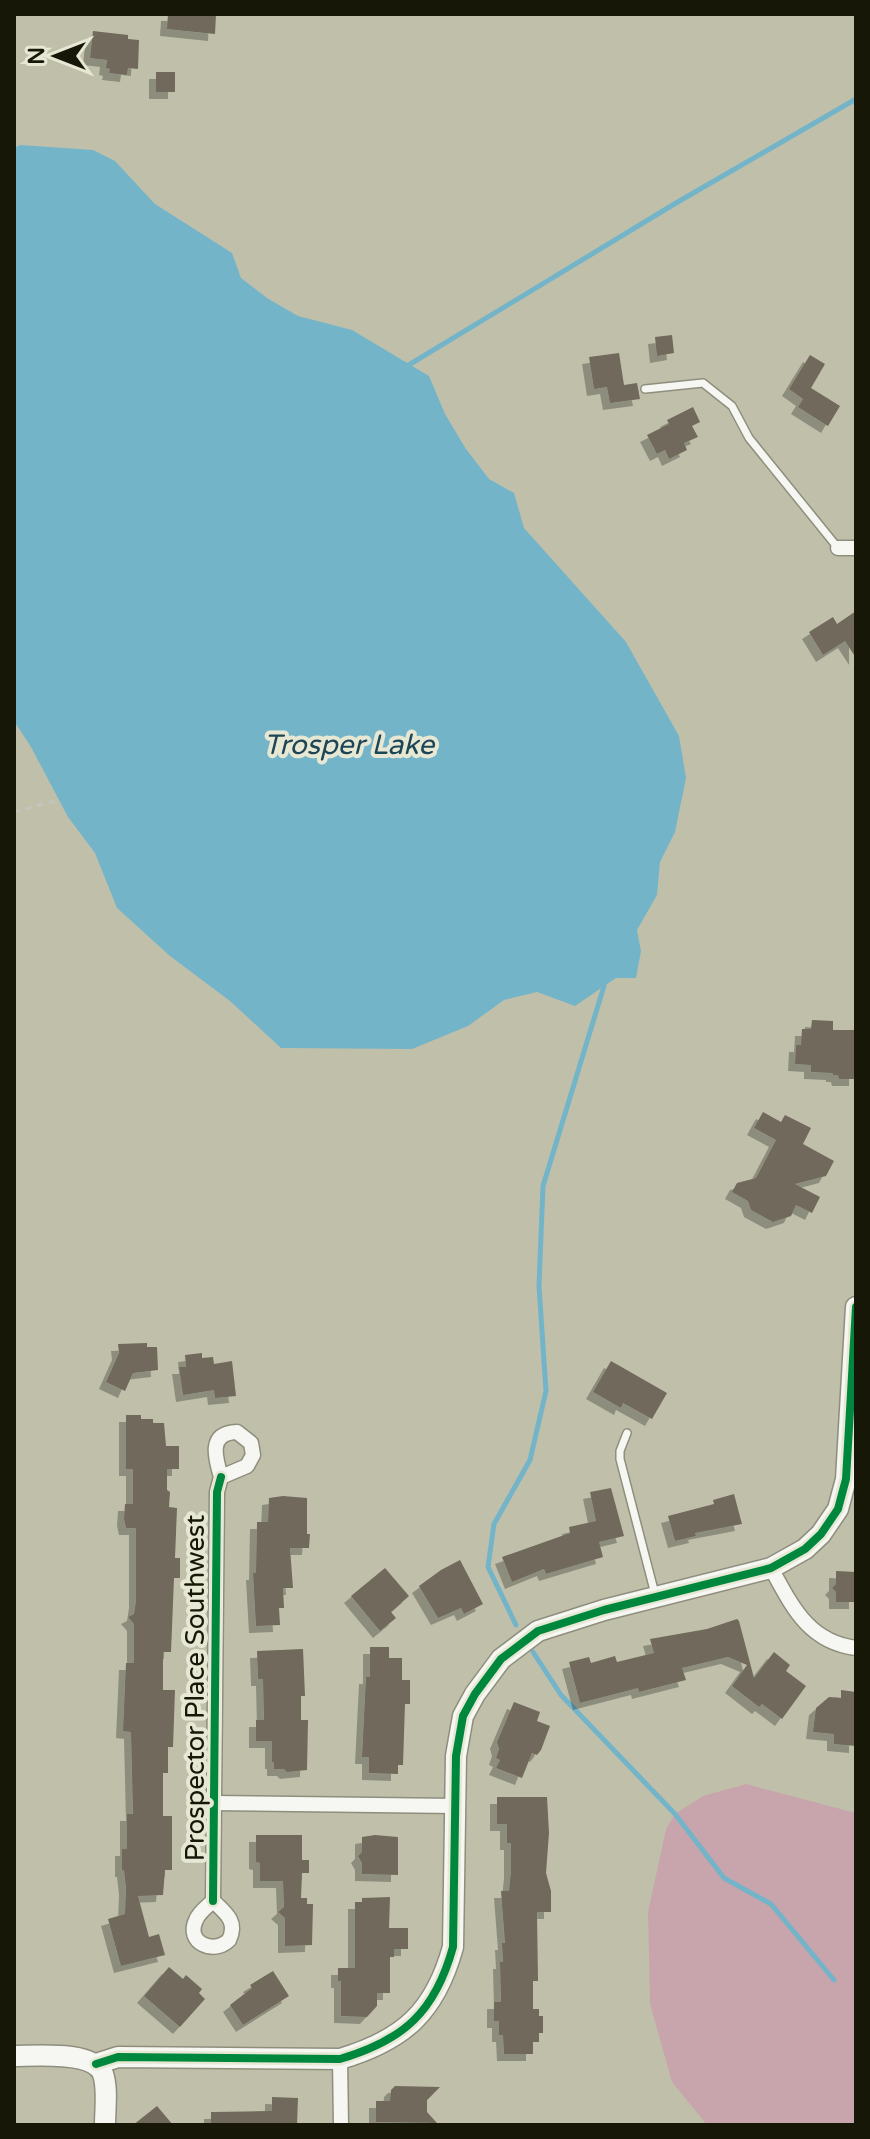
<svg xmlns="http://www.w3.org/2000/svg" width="870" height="2139" font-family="'Varela Round',sans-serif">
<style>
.green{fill:#c8a4ac}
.water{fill:#73b4c9}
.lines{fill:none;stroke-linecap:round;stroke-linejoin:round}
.stream{stroke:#73b4c9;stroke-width:5}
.building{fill:#6f695c;filter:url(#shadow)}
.lane-casing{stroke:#8e8e7d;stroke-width:10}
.street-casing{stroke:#8e8e7d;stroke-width:17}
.secondary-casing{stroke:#8e8e7d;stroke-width:23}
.path{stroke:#c4c4be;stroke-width:3;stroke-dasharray:6 6;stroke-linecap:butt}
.lane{stroke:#f6f6f2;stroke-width:7}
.street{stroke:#f6f6f2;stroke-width:14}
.secondary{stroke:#f6f6f2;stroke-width:20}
.cycleway-casing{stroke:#e7e8d4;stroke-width:13}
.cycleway{stroke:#00873e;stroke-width:8}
.labels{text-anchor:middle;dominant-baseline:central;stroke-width:8;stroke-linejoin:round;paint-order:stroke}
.street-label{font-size:26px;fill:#171708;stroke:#e7e8d4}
.water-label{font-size:28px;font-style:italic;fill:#1d4556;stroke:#e7e8d4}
</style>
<defs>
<filter id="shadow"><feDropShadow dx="-7" dy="7" stdDeviation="0" flood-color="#0004"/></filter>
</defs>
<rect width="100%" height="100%" fill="#c0c0aa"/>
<polygon class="green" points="746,1784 856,1813 856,2125 707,2125 672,2082 650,2004 648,1912 666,1829 675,1814 703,1796"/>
<polygon class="water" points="20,145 93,150 115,161 155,204 232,253 241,278 267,298 298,316 352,330 429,376 445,414 466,449 489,479 514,493 524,528 626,642 679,736 686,778 675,832 660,862 657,895 637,930 641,951 636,978 616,978 575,1006 537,992 504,1000 468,1026 412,1049 281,1048 230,1001 170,956 117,908 95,853 68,817 31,747 14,721 14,148"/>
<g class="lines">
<g class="stream">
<polyline points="407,366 676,203 856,99"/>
<polyline points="516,1625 488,1567 494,1524 530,1460 546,1391 539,1286 543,1186 604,986 601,983"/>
<polyline points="533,1652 561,1695 675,1814 724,1878 771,1904 834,1980"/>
</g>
</g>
<g class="building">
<polygon points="168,14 216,14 215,34 167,29"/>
<polygon points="93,31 128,35 128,39 139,40 138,69 128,68 127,75 109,73 110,69 106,68 107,60 90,58"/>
<rect x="156" y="72" width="19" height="20"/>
<polygon points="672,335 674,353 657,356 655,337"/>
<polygon points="619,353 624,385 637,383 640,399 610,403 607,387 594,389 589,357"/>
<polygon points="810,355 825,364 811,388 840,406 828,426 798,407 803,399 789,389"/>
<polygon points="693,407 700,422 692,426 698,437 684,443 687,450 669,459 665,450 657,454 647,435 669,424 667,420"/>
<polygon points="856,611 856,658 845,641 823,655 809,632 833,617 837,624"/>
<polygon points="812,1020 833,1021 833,1030 856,1030 856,1079 839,1079 838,1075 833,1075 833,1073 811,1072 811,1065 795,1064 796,1045 801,1045 802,1029 811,1029"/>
<polygon points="763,1112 781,1122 785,1115 811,1128 803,1144 834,1161 826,1176 795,1184 820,1197 812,1213 796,1205 791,1216 773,1222 751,1210 748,1201 732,1192 737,1183 756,1178 776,1140 754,1128"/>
<polygon points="147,1343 147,1347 157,1347 158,1370 133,1373 125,1391 106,1382 119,1353 118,1344"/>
<polygon points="202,1353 202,1358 213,1357 214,1364 232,1361 236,1396 215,1398 214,1390 183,1395 179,1367 186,1367 185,1355"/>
<polygon points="611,1361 667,1393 652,1419 623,1403 621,1408 593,1392"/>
<polygon points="126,1415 141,1415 141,1419 153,1419 153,1423 164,1423 166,1446 179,1446 179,1469 167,1469 167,1490 170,1492 169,1507 177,1508 175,1558 180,1558 180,1578 174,1578 171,1652 163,1652 163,1690 175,1690 173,1747 168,1747 168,1773 163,1773 163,1816 172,1816 172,1870 165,1870 163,1895 138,1896 149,1937 159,1934 165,1955 121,1966 108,1919 125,1914 126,1888 124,1870 122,1870 122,1849 127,1849 127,1814 133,1814 131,1732 123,1731 126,1663 134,1663 134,1624 128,1617 134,1614 136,1601 136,1528 126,1528 124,1519 125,1504 133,1504 133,1469 126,1469"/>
<polygon points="611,1488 624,1536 599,1542 603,1557 546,1574 544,1569 512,1582 502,1557 570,1533 569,1527 596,1521 590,1492"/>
<polygon points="734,1494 742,1524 695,1533 696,1536 675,1541 668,1516 714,1504 713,1500"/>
<polygon points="283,1496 307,1498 307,1534 310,1534 309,1548 290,1548 293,1588 283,1588 284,1608 279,1608 280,1625 256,1626 253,1573 256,1573 257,1522 268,1522 269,1498"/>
<polygon points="460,1560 483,1604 464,1614 461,1608 438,1618 419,1586 441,1570"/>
<polygon points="385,1568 409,1596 391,1612 396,1618 380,1631 351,1596"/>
<polygon points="836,1571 856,1572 856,1602 836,1602 836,1592 832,1588 836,1584"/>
<polygon points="737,1619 739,1621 754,1678 774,1652 790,1665 786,1671 806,1686 782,1719 762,1704 759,1707 732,1686 747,1665 728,1657 682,1668 686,1680 639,1692 638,1688 580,1703 569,1662 589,1657 591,1663 615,1656 617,1662 654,1653 650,1639 707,1629"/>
<polygon points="370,1647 389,1647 389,1658 402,1658 402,1680 410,1680 410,1704 405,1704 403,1765 398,1765 398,1774 369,1773 369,1757 362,1757 366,1677 370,1677"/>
<polygon points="303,1649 305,1696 301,1696 301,1720 308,1720 307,1770 287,1772 284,1769 274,1769 274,1762 272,1762 272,1741 256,1741 256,1720 264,1720 263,1679 258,1679 257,1651"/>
<polygon points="841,1690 856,1692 856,1746 834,1744 834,1734 813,1732 816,1708 829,1697 841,1698"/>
<polygon points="514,1702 540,1712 537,1721 550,1726 541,1750 537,1755 532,1753 522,1778 496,1768 500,1760 496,1758 499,1749 497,1742"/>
<polygon points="497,1797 547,1797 549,1833 546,1873 551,1891 551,1912 537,1912 538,1981 533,1981 533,2009 539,2009 539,2016 543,2016 543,2033 539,2033 539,2042 533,2042 533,2054 504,2054 503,2035 499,2035 499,2021 494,2021 494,2002 501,2002 500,1962 503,1962 502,1943 505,1943 501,1891 509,1891 511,1871 511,1843 507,1843 507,1824 497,1824"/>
<polygon points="256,1835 302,1835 302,1860 309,1860 309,1873 302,1873 301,1898 307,1898 307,1904 313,1904 312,1945 285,1946 285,1918 278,1912 284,1907 283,1881 260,1881 260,1863 256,1862"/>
<polygon points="375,1835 398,1837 398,1875 362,1874 362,1863 358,1856 362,1852 362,1837"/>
<polygon points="390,1897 389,1928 408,1928 408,1949 394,1949 394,1957 390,1957 390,1993 377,1993 377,2006 367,2017 341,2016 341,1981 338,1981 338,1968 355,1968 355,1902 362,1902 362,1898"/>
<polygon points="169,1967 183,1979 186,1975 202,1989 199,1993 205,1999 180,2027 144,1996"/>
<polygon points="273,1971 289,1996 243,2025 230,2005 252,1988 250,1985"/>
<polygon points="395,2086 440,2087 427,2100 427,2112 437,2123 376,2122 376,2101 390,2101 391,2090"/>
<polygon points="272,2097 298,2098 297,2125 211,2125 211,2112 272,2111"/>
<polygon points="157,2106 173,2125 133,2125"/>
</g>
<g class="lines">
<defs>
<g id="lane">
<polyline points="645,389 703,383 732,406 749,438 838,548"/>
<polyline points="627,1433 620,1451 620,1459 655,1594"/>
</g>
<g id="street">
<polyline points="838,548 856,548"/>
<path d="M237,1432l14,11 2,12 -6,11 -26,11c-6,-20 -13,-44 16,-45z"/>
<path d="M771,1568c21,38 37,74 85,80"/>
<polyline points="215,1803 455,1806"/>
<polyline points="213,1901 217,1492 221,1477"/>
<path d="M213,1901c13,12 25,21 16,39 -15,15 -44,3 -33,-20 3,-8 12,-14 17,-19z"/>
<polyline points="340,2059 341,2125"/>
</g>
<g id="secondary">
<path d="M14,2056c21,0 80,-6 89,18 5,15 2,35 2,51"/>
<path d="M96,2064l22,-7 222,2c64,-19 95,-47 113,-112l3,-191 7,-40 12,-22 26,-35 37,-28 66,-21 167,-42 34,-19 16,-15 17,-25 8,-30 10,-172"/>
</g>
</defs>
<use href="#lane" class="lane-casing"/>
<use href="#street" class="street-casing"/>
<use href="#secondary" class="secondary-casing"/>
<polyline class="path" points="14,812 59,800"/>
<use href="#lane" class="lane"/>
<use href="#street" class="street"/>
<use href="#secondary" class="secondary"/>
<defs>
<g id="cycleway">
<polyline points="213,1901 217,1492 221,1477"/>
<path d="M96,2064l22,-7 222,2c64,-19 95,-47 113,-112l3,-191 7,-40 12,-22 26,-35 37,-28 66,-21 167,-42 34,-19 16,-15 17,-25 8,-30 10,-172"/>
</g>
</defs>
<use href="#cycleway" class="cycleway-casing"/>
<use href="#cycleway" class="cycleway"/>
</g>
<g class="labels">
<g class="street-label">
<text transform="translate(195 1688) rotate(-90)">Prospector Place Southwest</text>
</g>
<g class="water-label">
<text x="349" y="745">Trosper Lake</text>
</g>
</g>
<rect width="870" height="2139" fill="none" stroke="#171708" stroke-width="32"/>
<g transform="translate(56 56) rotate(270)" stroke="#e7e8d4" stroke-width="6" paint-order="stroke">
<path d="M0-6L14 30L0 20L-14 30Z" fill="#171708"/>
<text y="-12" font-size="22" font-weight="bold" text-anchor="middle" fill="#171708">N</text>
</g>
</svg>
